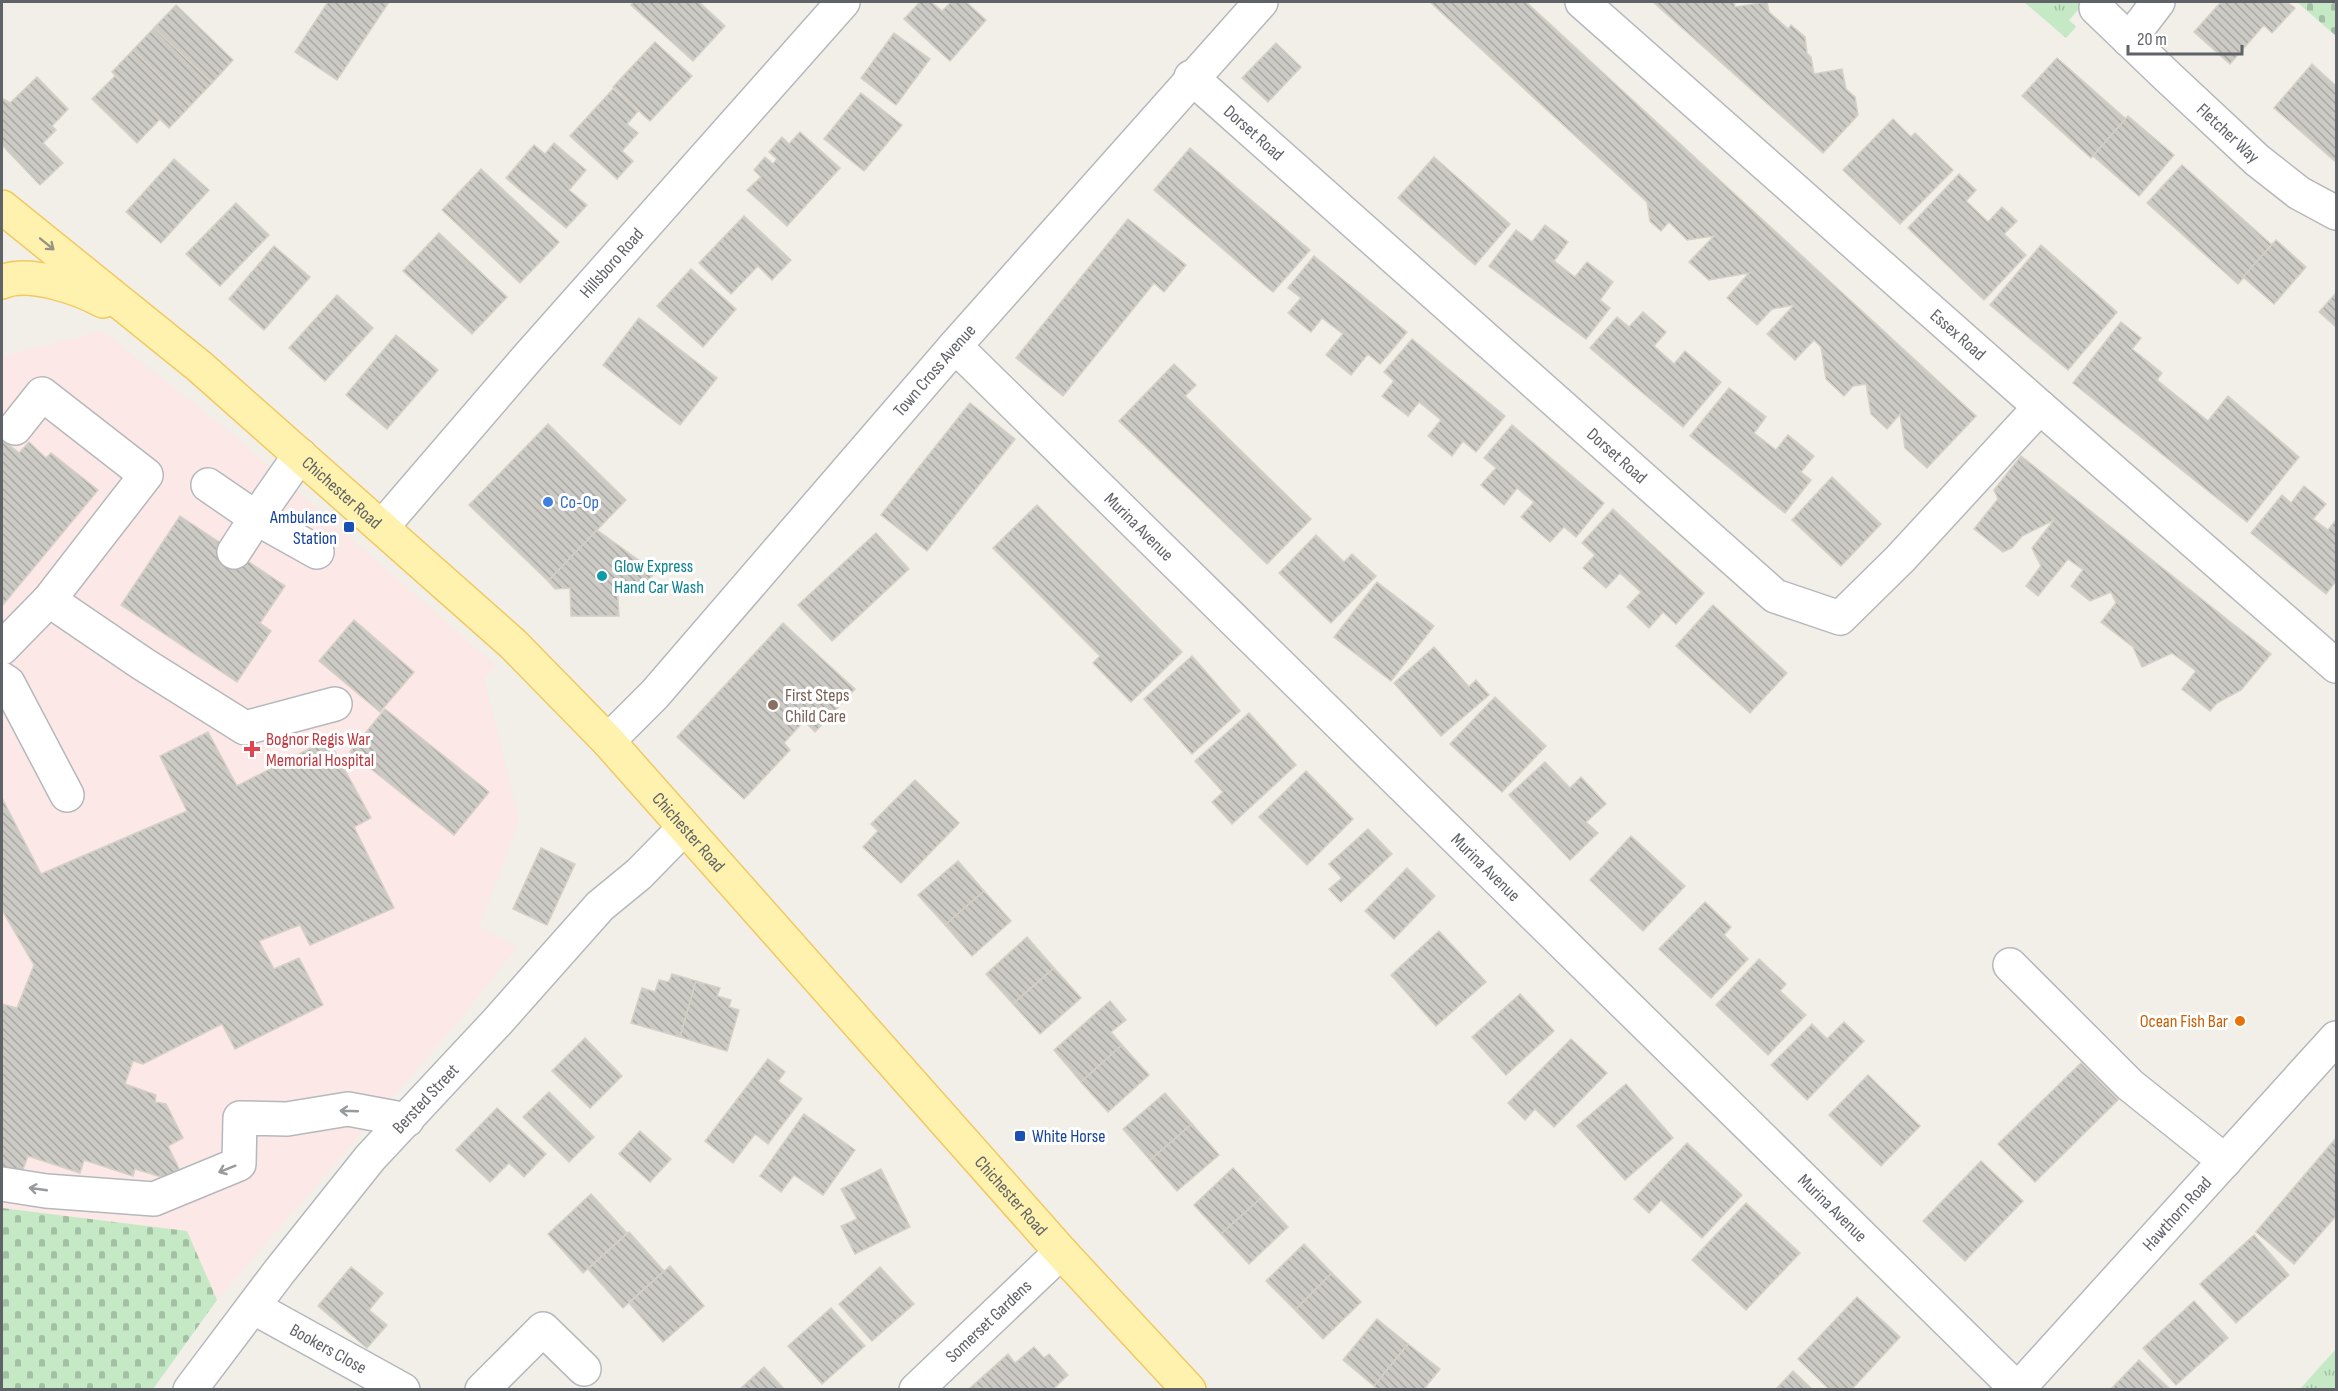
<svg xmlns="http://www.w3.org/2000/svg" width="2338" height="1391" font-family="'Sofia Sans Condensed',sans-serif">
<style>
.medical{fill:#fce8e6}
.cemetery{fill:url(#cemetery-stones)}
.park{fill:url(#park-tufts)}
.building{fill:url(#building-back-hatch);stroke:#d6d1c6;stroke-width:1.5}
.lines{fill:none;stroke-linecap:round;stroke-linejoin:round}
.minor-casing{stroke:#b5b8bc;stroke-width:36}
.major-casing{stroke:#f2c960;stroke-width:36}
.minor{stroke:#fff;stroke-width:33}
.major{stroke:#fff2af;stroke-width:33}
.oneway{stroke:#979581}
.oneway2{stroke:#979a9d}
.shop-dot{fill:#3f7fe0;stroke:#fff;stroke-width:2}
.transit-dot{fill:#1a4fb4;stroke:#fff;stroke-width:2}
.culture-dot{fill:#0f9aa8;stroke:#fff;stroke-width:2}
.education-dot{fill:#8d6e63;stroke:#fff;stroke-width:2}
.health-dot{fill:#e0444e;stroke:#fff;stroke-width:2}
.food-dot{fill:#e8710a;stroke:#fff;stroke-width:2}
.labels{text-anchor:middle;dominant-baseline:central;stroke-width:6;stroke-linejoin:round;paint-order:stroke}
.street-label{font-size:18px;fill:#5f6368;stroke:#fff}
.shop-label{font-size:18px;fill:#366cbe;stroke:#fff;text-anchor:start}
.transit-label{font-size:18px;fill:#164399;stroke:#fff;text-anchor:end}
.culture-label{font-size:18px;fill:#0d838f;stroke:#fff;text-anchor:start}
.education-label{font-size:18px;fill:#785e54;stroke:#fff;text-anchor:start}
.health-label{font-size:18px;fill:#be3a42;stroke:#fff;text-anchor:start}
.food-label{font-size:18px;fill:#c56008;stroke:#fff;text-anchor:end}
</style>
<defs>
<pattern id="cemetery-stones" width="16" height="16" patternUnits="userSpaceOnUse" patternTransform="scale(1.5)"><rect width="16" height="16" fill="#c5e8c5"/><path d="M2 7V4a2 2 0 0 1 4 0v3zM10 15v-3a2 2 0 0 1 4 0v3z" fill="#a3c0a4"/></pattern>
<pattern id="park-tufts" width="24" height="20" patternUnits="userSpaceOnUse" patternTransform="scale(1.5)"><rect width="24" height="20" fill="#c5e8c5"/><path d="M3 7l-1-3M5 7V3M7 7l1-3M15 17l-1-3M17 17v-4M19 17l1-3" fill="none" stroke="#a3c0a4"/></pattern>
<pattern id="building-back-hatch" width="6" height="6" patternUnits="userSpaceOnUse" patternTransform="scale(1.5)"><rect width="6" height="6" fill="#cccac5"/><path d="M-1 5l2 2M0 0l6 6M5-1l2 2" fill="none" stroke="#a9a8a4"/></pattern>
</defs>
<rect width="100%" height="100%" fill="#f1efe8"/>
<polygon class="medical" points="102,331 231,433 496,666 484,678 519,821 479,926 517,947 459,1020 217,1300 186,1231 2,1208 2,356"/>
<g class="cemetery">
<polygon points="2297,2 2336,2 2336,36"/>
<polygon points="2,1208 187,1231 217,1300 153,1389 2,1389"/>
</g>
<g class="park">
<polygon points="2024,2 2085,2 2069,20 2076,27 2066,38"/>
<polygon points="2336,1349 2336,1389 2300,1389"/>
</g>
<g class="building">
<polygon points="328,2 389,2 337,80 295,52"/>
<polygon points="634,2 699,2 725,26 693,61 631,5"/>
<polygon points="920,2 931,2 942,11 951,2 966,2 986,20 950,61 904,19"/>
<polygon points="1430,2 1526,2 1976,416 1927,468 1905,448 1900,414 1887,429 1871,414 1866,384 1853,386 1844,396 1826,379 1821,347 1814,340 1795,360 1767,334 1794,305 1772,309 1757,325 1727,298 1749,273 1709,280 1689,262 1714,236 1687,240 1669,222 1661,231 1650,221 1647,202"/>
<polygon points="1653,2 1734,2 1735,7 1767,2 1769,12 1788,29 1791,25 1805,37 1807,53 1811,57 1814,74 1842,69 1846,89 1855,97 1858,115 1823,153"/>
<polygon points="2221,2 2287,2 2295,8 2272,33 2264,25 2230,64 2194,32"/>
<polygon points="176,5 233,60 212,83 154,28"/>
<polygon points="154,28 212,83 190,106 133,50"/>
<polygon points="894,33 930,59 896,105 861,78"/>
<polygon points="655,42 692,76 650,121 613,87"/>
<polygon points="1276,43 1301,67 1268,102 1242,78"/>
<polygon points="133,50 190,106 169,128 112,72"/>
<polygon points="2057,58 2126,119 2091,158 2022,96"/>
<polygon points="2312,64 2336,86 2336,162 2274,108"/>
<polygon points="115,76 160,119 137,143 92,99"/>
<polygon points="37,77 68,109 52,126 56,130 43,143 63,163 40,185 2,145 2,98 10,103"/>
<polygon points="613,89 638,111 627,124 638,133 622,151 633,161 617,179 570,136"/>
<polygon points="861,93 902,125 864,171 824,139"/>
<polygon points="2128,116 2174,155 2139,196 2093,156"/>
<polygon points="1893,119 1911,137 1915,133 1953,170 1900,224 1843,170"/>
<polygon points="800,132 840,168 787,226 747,190 761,177 754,170 765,157 773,164 777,159 769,152 782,137 789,144"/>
<polygon points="554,143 586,170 569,190 587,205 566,228 506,178 534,145 545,154"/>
<polygon points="1190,148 1310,250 1273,292 1154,190"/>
<polygon points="1434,157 1510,224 1475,265 1398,198"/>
<polygon points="174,159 209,190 161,243 126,212"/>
<polygon points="2182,165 2272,245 2238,284 2147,203"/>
<polygon points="481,169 559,242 520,283 442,210"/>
<polygon points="1959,174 1976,190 1966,201 1988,222 2002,207 2017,221 2004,234 2026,255 1984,300 1908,228"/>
<polygon points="236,203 269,235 220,286 186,254"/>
<polygon points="744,216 791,260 772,280 758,266 731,294 699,263"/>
<polygon points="1128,219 1186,265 1164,292 1154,283 1063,396 1016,358"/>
<polygon points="1545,225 1568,242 1554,261 1575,277 1587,262 1613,282 1600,300 1610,308 1586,339 1489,266 1516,230 1532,242"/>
<polygon points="439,233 507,297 472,334 403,271"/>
<polygon points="2276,240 2306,267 2274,304 2243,277"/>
<polygon points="2041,245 2117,312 2068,370 1990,305"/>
<polygon points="274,246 310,277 264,330 229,299"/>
<polygon points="1314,256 1407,332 1380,364 1368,354 1351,375 1326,355 1343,334 1322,318 1311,332 1288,313 1301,298 1288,288"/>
<polygon points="691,269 736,309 703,347 657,306"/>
<polygon points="2336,293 2336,327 2319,312"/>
<polygon points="337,295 373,328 325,381 289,348"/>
<polygon points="1643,312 1666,332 1654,346 1674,364 1685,351 1721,382 1683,427 1590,348 1617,317 1629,327"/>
<polygon points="639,318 717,378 680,425 603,365"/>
<polygon points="2121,322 2141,338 2132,349 2162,373 2157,380 2208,421 2228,396 2299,457 2247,522 2073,383"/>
<polygon points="396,335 438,370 387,429 346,395"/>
<polygon points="1412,339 1505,416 1476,452 1463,441 1452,456 1428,436 1441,420 1419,402 1408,416 1382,396 1394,381 1384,372"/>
<polygon points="1174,364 1196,385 1185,396 1311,519 1267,564 1119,421"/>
<polygon points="1729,388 1766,417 1754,433 1776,450 1788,435 1814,456 1801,472 1811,480 1785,513 1690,436"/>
<polygon points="970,403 1015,439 927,551 881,515"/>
<polygon points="548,424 626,500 548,581 469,505"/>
<polygon points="1512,425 1604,503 1576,537 1564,527 1550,542 1521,517 1534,502 1517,488 1504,505 1481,485 1496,468 1484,458"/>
<polygon points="2,439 19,453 29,442 46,458 51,453 98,490 2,606"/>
<polygon points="2021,456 2271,654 2241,690 2217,703 2210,711 2182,689 2196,671 2172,653 2142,667 2133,647 2101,622 2116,603 2111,592 2090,601 2071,586 2083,570 2068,559 2038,596 2026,586 2041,566 2032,548 2054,520 2022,536 2012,548 2003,552 1974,529 1998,499 1994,490"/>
<polygon points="1832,477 1881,524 1841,566 1792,520"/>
<polygon points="2304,486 2326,504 2313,519 2328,530 2336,520 2336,581 2326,594 2251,533 2282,495 2291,503"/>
<polygon points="1037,505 1182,652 1131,702 1093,663 1100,656 993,548"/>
<polygon points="1613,509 1704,593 1676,624 1663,612 1649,628 1627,607 1641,592 1620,573 1606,588 1583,568 1595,555 1582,543"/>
<polygon points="180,516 285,586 260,623 271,631 237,682 121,605"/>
<polygon points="597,530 655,572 645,585 617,584 619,616 571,616 570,588 555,589 548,581"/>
<polygon points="876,533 909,569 832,641 798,605"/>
<polygon points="1316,535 1344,562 1352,554 1376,576 1331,623 1279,573"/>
<polygon points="1377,582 1434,626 1391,681 1334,637"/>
<polygon points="1713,605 1787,673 1750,713 1676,646"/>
<polygon points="354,620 414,672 380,712 319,661"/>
<polygon points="783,623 855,689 815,732 804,721 784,743 790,750 744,799 677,737"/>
<polygon points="1434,647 1469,687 1476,680 1489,695 1441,736 1394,683"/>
<polygon points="1192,656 1240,711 1192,754 1144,699"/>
<polygon points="1495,697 1546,746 1502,792 1450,744"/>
<polygon points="385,709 489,792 454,835 350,752"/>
<polygon points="1249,713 1296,765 1232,824 1212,802 1223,792 1195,761"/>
<polygon points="208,732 237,786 328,739 371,818 354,827 394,908 310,945 300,925 259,941 274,969 299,958 323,1005 235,1049 222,1024 143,1064 133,1061 125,1084 156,1095 155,1102 166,1104 183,1138 168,1146 182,1175 171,1180 135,1169 133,1176 84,1160 80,1173 28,1156 21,1175 2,1168 2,1004 17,1008 34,965 2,910 2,798 41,874 187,811 160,756"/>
<polygon points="1545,762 1570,788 1581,777 1606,804 1586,822 1598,833 1570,860 1509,795"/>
<polygon points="1306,771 1353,819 1307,865 1259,817"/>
<polygon points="915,780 959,823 901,883 863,847 878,831 871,824"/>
<polygon points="1368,829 1392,854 1341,902 1329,889 1342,878 1329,864"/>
<polygon points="1631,836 1685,886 1643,931 1590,880"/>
<polygon points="541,848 575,864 547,925 513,909"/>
<polygon points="958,861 984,891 945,925 918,895"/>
<polygon points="1407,868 1435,896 1394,939 1365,911"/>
<polygon points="984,891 1011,921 972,956 945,925"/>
<polygon points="1705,902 1731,927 1724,935 1748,959 1711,998 1659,949"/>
<polygon points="1439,931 1486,982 1436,1026 1391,975"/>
<polygon points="1027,937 1054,968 1013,1004 986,974"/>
<polygon points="1759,959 1786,984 1780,991 1806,1015 1768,1055 1716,1005"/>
<polygon points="1054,968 1081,998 1040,1034 1013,1004"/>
<polygon points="672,974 696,981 680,1037 631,1023 642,988 655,992 659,980 669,982"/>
<polygon points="696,981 720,988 717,996 731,1000 729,1007 739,1010 727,1051 680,1037"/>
<polygon points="1520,994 1554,1031 1506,1075 1472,1037"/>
<polygon points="1110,1001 1126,1020 1111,1032 1122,1045 1081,1082 1054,1050"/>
<polygon points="1844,1022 1864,1041 1807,1100 1771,1065 1812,1024 1827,1039"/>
<polygon points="585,1038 622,1076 590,1108 552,1071"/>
<polygon points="1571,1039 1607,1073 1554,1127 1535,1109 1525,1120 1508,1103"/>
<polygon points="1122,1045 1149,1075 1108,1112 1081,1082"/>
<polygon points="768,1059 785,1072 778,1081 802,1099 768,1144 755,1134 733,1163 705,1141"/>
<polygon points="2081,1063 2118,1100 2035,1182 1998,1144"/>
<polygon points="1868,1075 1920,1126 1881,1166 1829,1115"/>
<polygon points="1626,1084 1673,1138 1625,1180 1577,1126"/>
<polygon points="549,1092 594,1137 569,1162 523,1117"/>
<polygon points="1165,1093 1192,1124 1150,1160 1123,1129"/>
<polygon points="497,1108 546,1154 524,1177 509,1163 490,1182 456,1150"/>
<polygon points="804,1114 855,1150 823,1195 794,1175 781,1192 760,1176"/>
<polygon points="1192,1124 1219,1155 1177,1191 1150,1160"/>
<polygon points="640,1131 671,1159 650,1182 619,1154"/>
<polygon points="2336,1138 2336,1216 2294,1264 2256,1232"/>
<polygon points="1687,1143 1742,1195 1702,1238 1661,1200 1649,1213 1634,1199"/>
<polygon points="1981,1161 2023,1201 1965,1261 1923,1221"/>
<polygon points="1233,1168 1261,1198 1221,1234 1194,1205"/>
<polygon points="881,1169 910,1227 855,1254 841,1226 857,1219 841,1189"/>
<polygon points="591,1194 627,1233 583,1273 548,1234"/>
<polygon points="1261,1198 1288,1227 1249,1264 1221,1234"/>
<polygon points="1746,1203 1800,1253 1746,1310 1692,1260"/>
<polygon points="629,1232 664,1271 623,1308 588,1269"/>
<polygon points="2254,1235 2289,1275 2236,1323 2200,1284"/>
<polygon points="1304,1244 1332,1273 1295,1310 1266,1281"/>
<polygon points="670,1266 704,1306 663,1342 629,1303"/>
<polygon points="351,1267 383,1293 369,1310 387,1325 367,1348 318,1306"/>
<polygon points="880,1267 914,1304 872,1341 839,1304"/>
<polygon points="1332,1273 1361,1302 1323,1339 1295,1310"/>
<polygon points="1857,1297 1900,1337 1851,1390 1830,1390 1798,1359"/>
<polygon points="2194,1301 2228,1338 2176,1385 2143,1348"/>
<polygon points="831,1308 865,1346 822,1384 788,1346"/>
<polygon points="1377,1319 1408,1344 1374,1386 1343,1360"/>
<polygon points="1408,1344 1440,1369 1423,1390 1378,1390 1374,1386"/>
<polygon points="1034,1347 1044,1358 1049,1354 1068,1375 1052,1390 970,1388 1008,1354 1015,1363"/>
<polygon points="2139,1360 2171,1390 2110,1390"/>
<polygon points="764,1367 785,1390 739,1390"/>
<polygon points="1793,1371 1813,1390 1775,1390"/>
</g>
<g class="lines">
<defs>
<g id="minor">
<path id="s1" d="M1582,2l458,405 296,259"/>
<path id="s2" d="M2096,8l72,69 89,83 42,33 37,20"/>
<polyline points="2129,40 2158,2"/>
<path id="s3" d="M1191,77l584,519 65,22 60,-59 140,-152"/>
<path id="s4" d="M955,346l1062,1043"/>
<polyline points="300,455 256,518 317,552"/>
<polyline points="208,485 256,518 234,552"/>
<path id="s5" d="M382,527l147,-171 314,-354"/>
<polyline points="49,600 143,664 245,728 335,704"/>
<polyline points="2,648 49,600 146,475 42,394 15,428"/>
<polyline points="2,679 8,683 67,795"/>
<path id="s6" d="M608,741l47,-47 300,-348 306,-344"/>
<polyline points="2010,965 2130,1085 2225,1161"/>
<polyline points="2,1184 46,1191 154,1199 239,1164 240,1118 287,1119 348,1109 407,1120"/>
<path id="s7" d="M253,1307l150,83"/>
<path id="s8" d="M190,1390l89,-118 91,-114 128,-137 102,-115 39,-32 45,-46"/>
<polyline points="482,1390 543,1329 584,1369"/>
<path id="s9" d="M916,1390l145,-138"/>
<path id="s10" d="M2017,1390l319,-352"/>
</g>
<g id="major">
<path id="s11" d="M2,207l197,159 314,278 95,97 453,511 128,138"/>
<path d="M2,282c26,-12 77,6 101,19"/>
</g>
</defs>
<use href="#minor" class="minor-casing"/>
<use href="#major" class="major-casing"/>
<use href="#minor" class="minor"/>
<use href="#major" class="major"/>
</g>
<defs><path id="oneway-shaft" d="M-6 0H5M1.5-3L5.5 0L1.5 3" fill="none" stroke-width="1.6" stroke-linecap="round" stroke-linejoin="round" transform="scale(1.5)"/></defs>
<use class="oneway" href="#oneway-shaft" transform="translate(47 244) rotate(39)"/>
<g class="oneway2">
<use href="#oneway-shaft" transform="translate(349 1111) rotate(-178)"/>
<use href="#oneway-shaft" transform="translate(227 1169) rotate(158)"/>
<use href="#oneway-shaft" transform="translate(38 1189) rotate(-172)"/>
</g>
<circle class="shop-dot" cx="548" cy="502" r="6"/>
<g class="transit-dot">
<rect x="343" y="521" width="12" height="12" rx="3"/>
<rect x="1014" y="1130" width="12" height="12" rx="3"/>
</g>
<circle class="culture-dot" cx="602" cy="576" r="6"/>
<circle class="education-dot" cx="773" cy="705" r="6"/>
<path class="health-dot" d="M249 740h6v6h6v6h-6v6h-6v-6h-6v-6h6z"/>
<circle class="food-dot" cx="2240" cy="1021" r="6"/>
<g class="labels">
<g class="street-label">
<text stroke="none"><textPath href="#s2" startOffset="182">Fletcher Way</textPath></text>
<text stroke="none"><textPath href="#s3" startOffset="84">Dorset Road</textPath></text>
<text stroke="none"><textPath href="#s5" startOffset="350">Hillsboro Road</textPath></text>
<text stroke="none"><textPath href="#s1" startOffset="502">Essex Road</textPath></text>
<text stroke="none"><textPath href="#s6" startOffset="494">Town Cross Avenue</textPath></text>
<text stroke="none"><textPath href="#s3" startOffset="570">Dorset Road</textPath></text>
<text stroke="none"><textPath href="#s11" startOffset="444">Chichester Road</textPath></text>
<text stroke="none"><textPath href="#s4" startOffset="258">Murina Avenue</textPath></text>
<text stroke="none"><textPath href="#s11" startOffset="930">Chichester Road</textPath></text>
<text stroke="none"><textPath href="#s4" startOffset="744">Murina Avenue</textPath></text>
<text stroke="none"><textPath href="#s8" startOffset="375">Bersted Street</textPath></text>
<text stroke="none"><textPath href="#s11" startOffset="1416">Chichester Road</textPath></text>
<text stroke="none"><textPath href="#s4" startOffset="1230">Murina Avenue</textPath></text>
<text stroke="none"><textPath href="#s10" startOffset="238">Hawthorn Road</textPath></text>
<text stroke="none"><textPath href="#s9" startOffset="100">Somerset Gardens</textPath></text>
<text stroke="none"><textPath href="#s7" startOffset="86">Bookers Close</textPath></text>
</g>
<g class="shop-label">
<text x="560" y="502">Co-Op</text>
</g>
<g class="transit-label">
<text x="337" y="517">Ambulance<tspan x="337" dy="21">Station</tspan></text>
<text x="1032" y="1136" text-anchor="start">White Horse</text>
</g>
<g class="culture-label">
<text x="614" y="566">Glow Express<tspan x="614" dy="21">Hand Car Wash</tspan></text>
</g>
<g class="education-label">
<text x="785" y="695">First Steps<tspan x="785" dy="21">Child Care</tspan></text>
</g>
<g class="health-label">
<text x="266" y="739">Bognor Regis War<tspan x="266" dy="21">Memorial Hospital</tspan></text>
</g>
<g class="food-label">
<text x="2228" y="1021">Ocean Fish Bar</text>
</g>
</g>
<rect width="2338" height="1391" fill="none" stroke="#5f6368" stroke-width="6"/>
<path d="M2128 45v9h114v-9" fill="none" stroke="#5f6368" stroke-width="3"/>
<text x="2137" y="45" font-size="18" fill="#5f6368" stroke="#ffffff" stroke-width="4.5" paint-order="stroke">20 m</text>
</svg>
